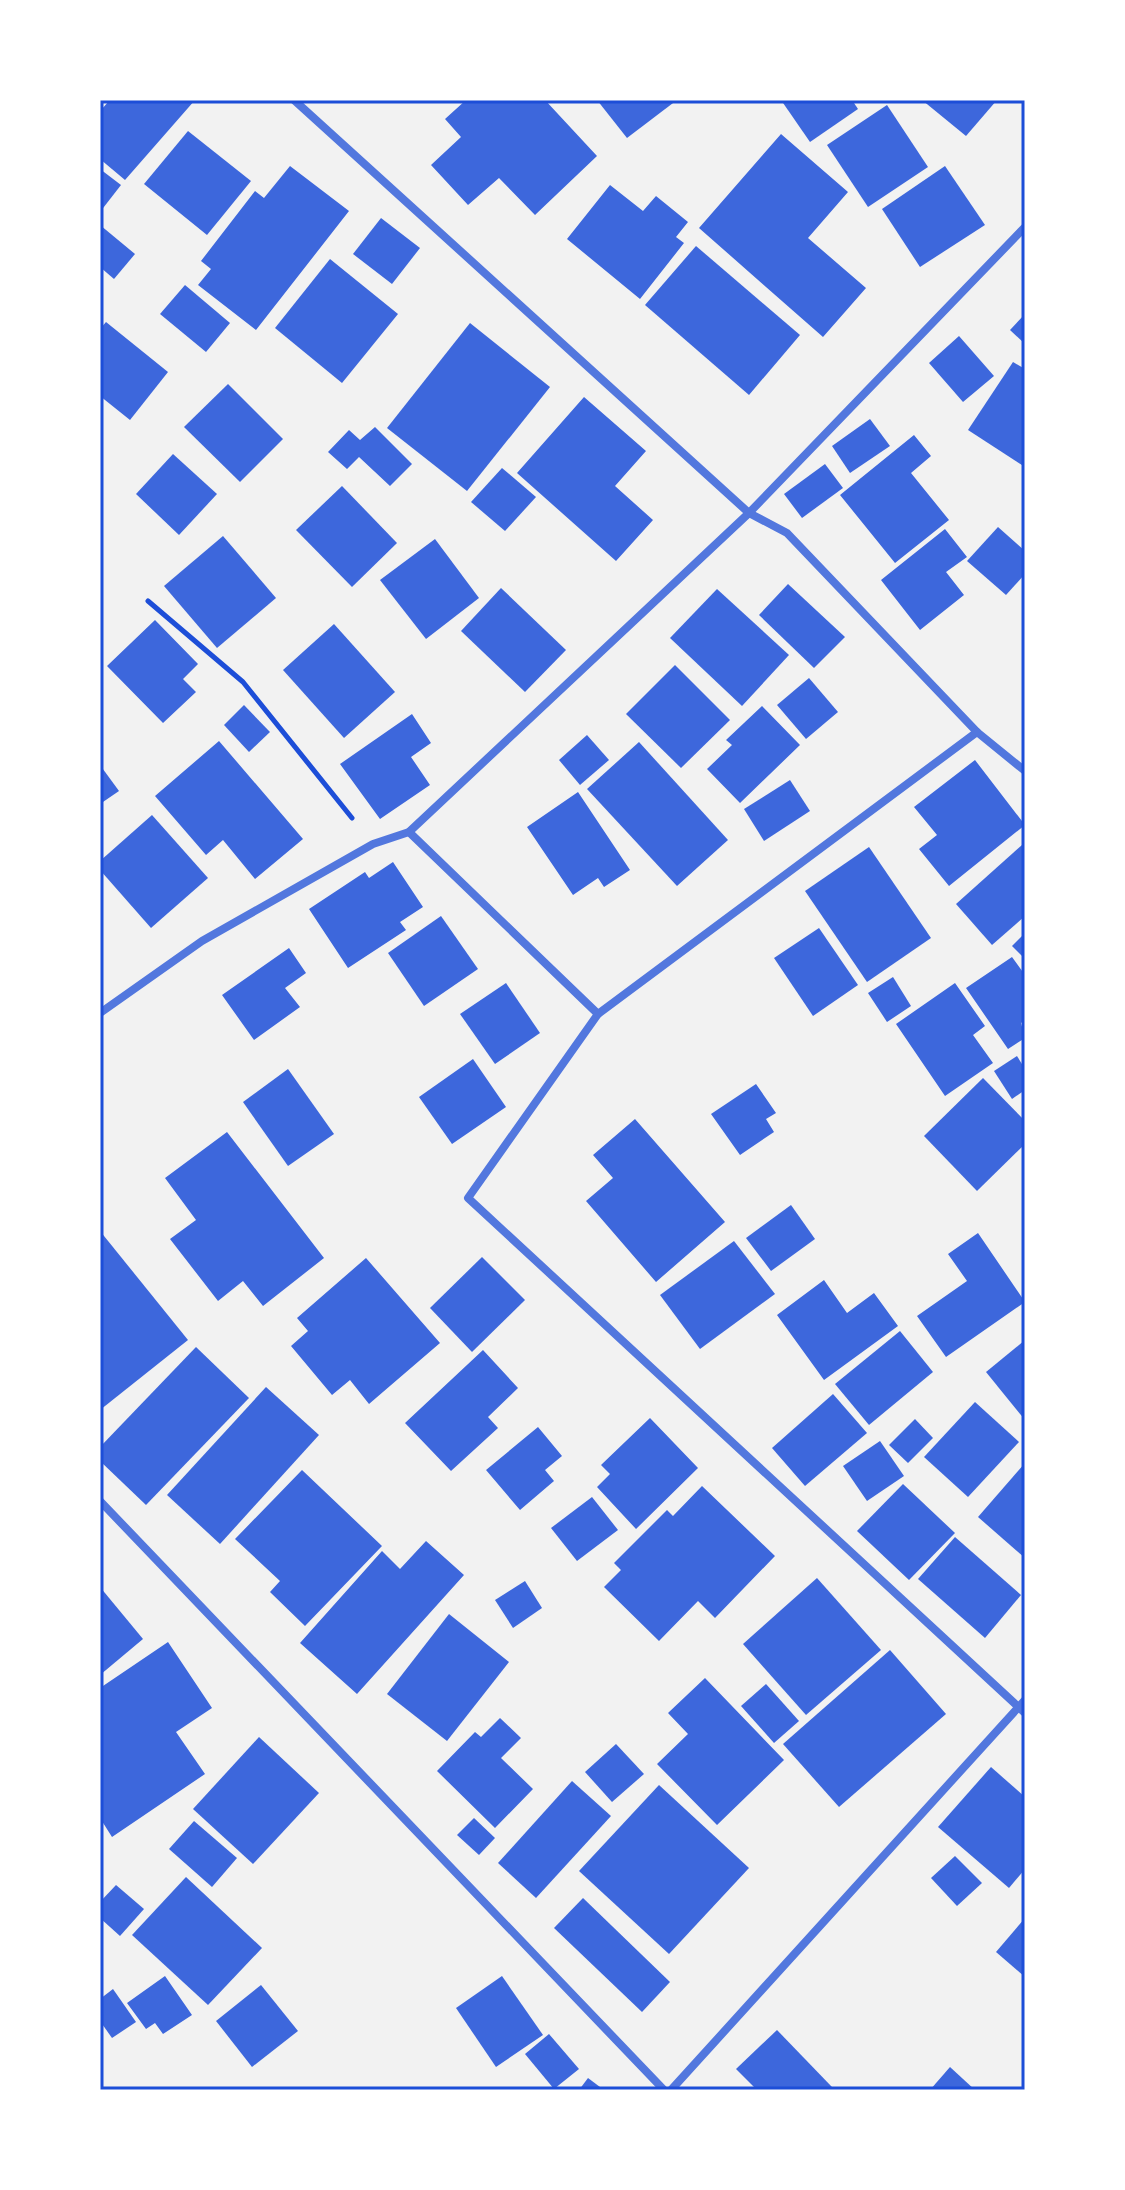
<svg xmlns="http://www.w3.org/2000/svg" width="1125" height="2190" font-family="Arial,sans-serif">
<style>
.building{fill:#3d67dc}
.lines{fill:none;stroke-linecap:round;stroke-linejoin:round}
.path{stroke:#1d4ed8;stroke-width:5}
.minor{stroke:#5277de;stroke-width:8}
.neatline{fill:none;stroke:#1d4ed8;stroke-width:3}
</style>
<rect width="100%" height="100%" fill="#f2f2f2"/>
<g class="building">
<polygon points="110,100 195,100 125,180 100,159 100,111"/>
<polygon points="466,100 545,100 597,156 535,215 499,178 468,205 431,165 461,137 445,119"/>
<polygon points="597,100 677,100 627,138"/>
<polygon points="781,100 852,100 858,109 810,142"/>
<polygon points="922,100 997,100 966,136"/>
<polygon points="887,105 928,167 868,207 827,145"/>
<polygon points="188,131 251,181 207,235 144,184"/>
<polygon points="781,134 848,192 808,238 866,288 823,337 699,228"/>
<polygon points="290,166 349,211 256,330 198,285 211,269 201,261 255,191 264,198"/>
<polygon points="945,166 985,225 920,267 882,209"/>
<polygon points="100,169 121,185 100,212"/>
<polygon points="610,185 643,211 656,196 688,222 676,237 684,243 640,299 567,239"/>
<polygon points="381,218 420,248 392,284 353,254"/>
<polygon points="100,225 135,254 114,279 100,267"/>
<polygon points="696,246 800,335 749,395 645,305"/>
<polygon points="330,259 398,314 342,383 275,328"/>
<polygon points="185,285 230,323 206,352 160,314"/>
<polygon points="1025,314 1025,344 1010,330"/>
<polygon points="106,322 168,372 130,420 100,396 100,329"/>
<polygon points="470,323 550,387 467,491 387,428"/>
<polygon points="959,336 994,376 963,402 929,363"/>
<polygon points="1013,362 1025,369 1025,467 968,430"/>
<polygon points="228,384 283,439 240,482 184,427"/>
<polygon points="584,397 646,451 615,486 653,520 616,561 517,473"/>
<polygon points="870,419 890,446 850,473 832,446"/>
<polygon points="375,427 412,464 390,486 359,457 347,469 328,452 349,430 360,440"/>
<polygon points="914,435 931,456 911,473 949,520 895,563 840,495"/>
<polygon points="173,454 217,494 179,535 136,494"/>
<polygon points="825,464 843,488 802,518 784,494"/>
<polygon points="502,468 536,497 505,531 471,502"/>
<polygon points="342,486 397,543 352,587 296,530"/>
<polygon points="998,527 1025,551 1025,574 1006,595 967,561"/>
<polygon points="945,529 967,557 946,572 964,595 920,630 881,580"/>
<polygon points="223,536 276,598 217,648 164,586"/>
<polygon points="435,539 479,598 426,639 380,580"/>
<polygon points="788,584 845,637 814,668 759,615"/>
<polygon points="501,588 566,650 525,692 461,631"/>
<polygon points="717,589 789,655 742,706 670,638"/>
<polygon points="155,620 198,664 183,679 196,692 163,723 107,666"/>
<polygon points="334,624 395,692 344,738 283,670"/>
<polygon points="675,665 730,720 681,768 626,714"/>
<polygon points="809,678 838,712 806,739 777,705"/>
<polygon points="244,705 270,732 249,752 224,725"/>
<polygon points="762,706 800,745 740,803 707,769 732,745 726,740"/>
<polygon points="412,714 431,743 411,757 430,785 380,819 340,764"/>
<polygon points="587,735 609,760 580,785 559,760"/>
<polygon points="219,741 303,839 255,879 223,840 206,855 155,796"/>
<polygon points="639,742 728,840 677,886 587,789"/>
<polygon points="975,760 1025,825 949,886 919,849 937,835 914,807"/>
<polygon points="100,765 119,791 100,804"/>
<polygon points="790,780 810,811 764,841 744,809"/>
<polygon points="578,792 630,870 604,887 598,878 573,895 527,827"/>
<polygon points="152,815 208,878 151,928 100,870 100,861"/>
<polygon points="1022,845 1025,916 992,945 956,904"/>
<polygon points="869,847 931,938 867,982 805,891"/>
<polygon points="393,862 423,907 400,922 406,930 348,968 309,909 365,872 369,878"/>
<polygon points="441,916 478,969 424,1006 388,953"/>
<polygon points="819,928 858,985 813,1016 774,958"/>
<polygon points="1025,933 1025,959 1012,946"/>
<polygon points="289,948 306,973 285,988 300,1007 254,1040 222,995"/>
<polygon points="1012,957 1025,975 1025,1020 1021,1023 1025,1038 1008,1049 966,988"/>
<polygon points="893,977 911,1006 887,1022 868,993"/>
<polygon points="506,983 540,1033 495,1064 460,1014"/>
<polygon points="955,983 985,1026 973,1035 993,1063 945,1096 896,1024"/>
<polygon points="1017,1056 1025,1069 1025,1090 1012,1099 994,1071"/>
<polygon points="473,1059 506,1107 452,1144 419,1097"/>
<polygon points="288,1069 334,1134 288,1166 243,1102"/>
<polygon points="983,1078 1025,1121 1025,1144 977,1191 924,1136"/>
<polygon points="756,1084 776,1113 766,1119 774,1132 740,1155 711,1114"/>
<polygon points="635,1119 725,1222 656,1282 586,1201 613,1178 593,1155"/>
<polygon points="227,1132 324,1258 263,1306 243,1281 218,1301 170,1239 196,1220 165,1178"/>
<polygon points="791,1205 815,1239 771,1271 746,1238"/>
<polygon points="100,1231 188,1340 100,1410"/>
<polygon points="978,1233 1025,1302 946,1357 917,1316 967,1281 948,1254"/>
<polygon points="734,1241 775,1294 700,1349 660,1295"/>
<polygon points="482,1257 525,1300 472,1352 430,1308"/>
<polygon points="366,1258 440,1343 369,1404 350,1380 332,1395 291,1346 308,1331 297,1318"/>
<polygon points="824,1280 847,1313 874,1293 898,1326 824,1380 777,1315"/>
<polygon points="900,1331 933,1372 869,1425 835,1384"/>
<polygon points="1025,1340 1025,1420 986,1372"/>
<polygon points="196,1347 249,1398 146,1505 100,1461 100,1447"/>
<polygon points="483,1350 518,1388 488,1417 498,1428 451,1471 405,1423"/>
<polygon points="266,1387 319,1435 220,1544 167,1495"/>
<polygon points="833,1394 867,1433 805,1486 772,1448"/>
<polygon points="975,1402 1019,1442 968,1497 924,1457"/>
<polygon points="650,1418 698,1468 636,1529 597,1487 610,1474 601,1465"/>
<polygon points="915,1419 933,1438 908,1463 889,1445"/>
<polygon points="538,1427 562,1456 545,1470 554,1481 520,1510 486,1470"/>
<polygon points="880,1441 904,1476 867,1501 843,1466"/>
<polygon points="1025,1463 1025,1558 978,1517"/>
<polygon points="302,1470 382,1546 305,1626 270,1592 280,1581 235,1539"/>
<polygon points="903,1484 955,1533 909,1580 857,1531"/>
<polygon points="702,1486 775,1556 715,1618 698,1601 659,1641 604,1587 621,1570 614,1563 667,1510 673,1516"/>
<polygon points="592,1497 618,1530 577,1561 551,1528"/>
<polygon points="955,1537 1021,1595 985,1638 918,1579"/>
<polygon points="426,1541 464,1575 357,1694 300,1643 382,1551 400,1569"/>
<polygon points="817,1578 881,1650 806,1715 743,1644"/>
<polygon points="525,1581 542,1608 513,1628 495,1600"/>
<polygon points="100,1587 143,1639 100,1675"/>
<polygon points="449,1614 509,1662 447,1741 387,1694"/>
<polygon points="168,1642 212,1708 176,1732 205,1774 112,1837 100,1818 100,1688"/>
<polygon points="890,1650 946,1714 839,1807 783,1744"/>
<polygon points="705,1678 784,1760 717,1825 657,1764 688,1734 668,1713"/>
<polygon points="766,1684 799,1721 774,1743 741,1706"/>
<polygon points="500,1718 521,1738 501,1758 533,1789 495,1828 437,1771 475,1732 481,1737"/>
<polygon points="259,1737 319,1793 253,1864 193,1809"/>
<polygon points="616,1744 644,1774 612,1802 585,1772"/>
<polygon points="991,1767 1025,1797 1025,1869 1009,1888 938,1827"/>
<polygon points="572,1781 611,1816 536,1898 498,1863"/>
<polygon points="659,1785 749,1868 669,1954 579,1871"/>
<polygon points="474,1818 495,1838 479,1855 457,1835"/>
<polygon points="194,1821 237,1858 212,1887 169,1849"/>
<polygon points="955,1856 982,1883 957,1906 931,1878"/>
<polygon points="186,1877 262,1948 208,2005 132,1935"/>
<polygon points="116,1885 144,1909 120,1936 100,1918 100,1902"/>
<polygon points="583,1898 670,1982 642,2012 554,1928"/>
<polygon points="1025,1918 1025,1977 996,1952"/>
<polygon points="165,1976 192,2015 163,2034 155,2023 146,2029 127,2003"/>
<polygon points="502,1976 543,2035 496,2067 456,2008"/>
<polygon points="261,1985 298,2031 252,2067 216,2021"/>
<polygon points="113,1989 136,2022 112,2038 100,2021 100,1999"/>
<polygon points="777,2030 832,2087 829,2090 757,2090 736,2069"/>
<polygon points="549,2034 579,2069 554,2089 525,2054"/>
<polygon points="950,2067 975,2090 930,2090"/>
<polygon points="588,2078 604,2090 579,2090"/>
</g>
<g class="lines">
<polyline class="path" points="148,601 243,682 352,818"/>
<g class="minor">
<polyline points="294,100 749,513 787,533 977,732 1025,771"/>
<polyline points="977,732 598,1014 468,1198 1025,1713"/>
<polyline points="409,832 598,1014"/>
<polyline points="100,1013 202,941 373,844 409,832 749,513 1025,227"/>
<polyline points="100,1501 664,2090"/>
<polyline points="671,2090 1025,1700"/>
</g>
</g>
<rect width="1125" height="2190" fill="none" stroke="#ffffff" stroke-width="204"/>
<rect x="102" y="102" width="921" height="1986" class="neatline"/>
</svg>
